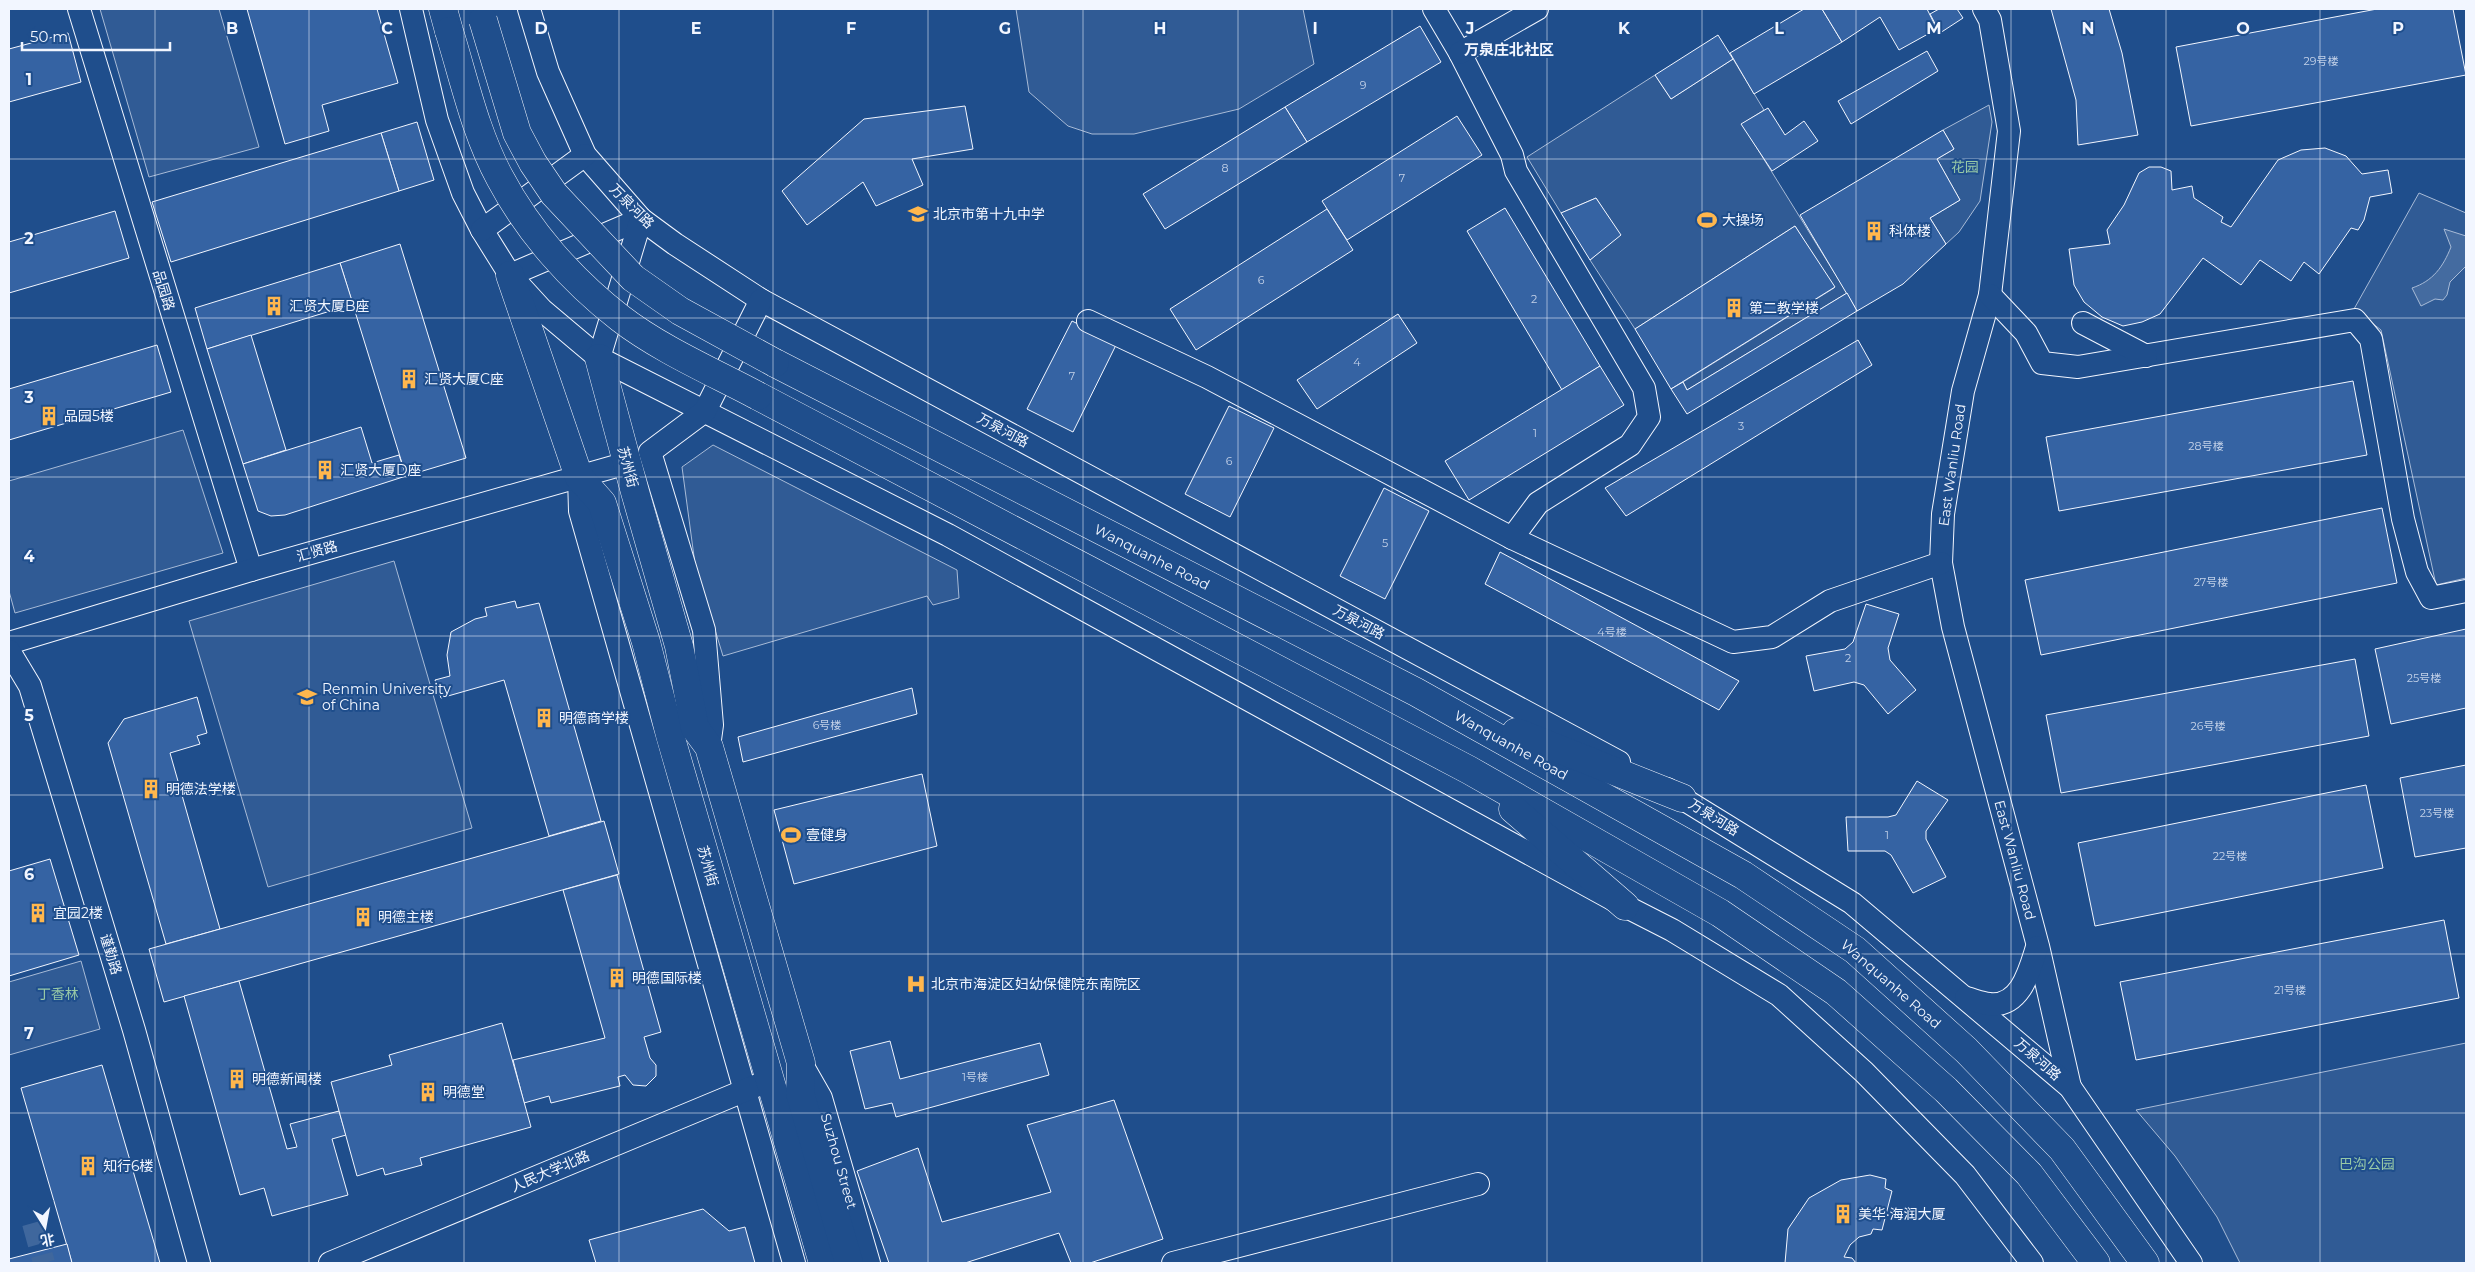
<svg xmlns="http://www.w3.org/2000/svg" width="2475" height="1272" font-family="Montserrat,'Noto Sans SC',sans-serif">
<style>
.built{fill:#305b95;stroke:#a8bbd7}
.water{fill:#446ba0;stroke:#a8bbd7}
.building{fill:#3563a3;stroke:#f2f6ff}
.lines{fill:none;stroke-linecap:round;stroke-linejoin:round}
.minor-tunnel{stroke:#3f679d;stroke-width:22;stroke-dasharray:22 11;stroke-linecap:butt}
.minor-casing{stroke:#f2f6ff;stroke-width:24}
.major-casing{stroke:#f2f6ff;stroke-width:29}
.highway-casing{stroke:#f2f6ff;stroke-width:29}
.minor{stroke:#1f4e8c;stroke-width:22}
.major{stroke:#1f4e8c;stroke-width:28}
.highway{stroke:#1f4e8c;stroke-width:28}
.highway-bridge-casing{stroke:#f2f6ff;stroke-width:29;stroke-linecap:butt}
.highway-bridge{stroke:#1f4e8c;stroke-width:28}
.grid{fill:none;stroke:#f2f6ff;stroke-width:1;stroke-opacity:0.55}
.labels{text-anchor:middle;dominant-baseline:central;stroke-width:4;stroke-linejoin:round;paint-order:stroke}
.number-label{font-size:11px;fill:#c3d1e8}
.park-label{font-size:14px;fill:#97c8a6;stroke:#1f4e8c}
.street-label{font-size:14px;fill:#f2f6ff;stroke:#1f4e8c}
.poi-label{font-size:14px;fill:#f2f6ff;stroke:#1f4e8c;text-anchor:start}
.neighbourhood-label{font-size:15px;font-weight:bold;fill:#f2f6ff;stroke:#1f4e8c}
.grid-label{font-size:16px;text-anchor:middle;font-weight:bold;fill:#f2f6ff;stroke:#1f4e8c;stroke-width:4;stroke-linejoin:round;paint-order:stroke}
</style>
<rect width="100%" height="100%" fill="#1f4e8c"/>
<g class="built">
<polygon points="100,9 219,9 259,147 149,177"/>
<polygon points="1016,9 1303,9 1314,64 1239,109 1134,134 1092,134 1068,126 1029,92"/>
<polygon points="1733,59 1764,110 1742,124 1847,293 1687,390 1683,382 1834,288 1795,226 1635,329 1590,260 1620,235 1596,198 1561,213 1527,157 1655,75 1671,99"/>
<polygon points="1989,105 1992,122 1980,201 1959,232 1946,244 1930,218 1960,200 1937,159 1954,149 1943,130"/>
<polygon points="2419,193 2466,213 2466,578 2436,585 2381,330 2354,309"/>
<polygon points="183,430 223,553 15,613 9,591 9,481"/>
<polygon points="713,445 957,570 959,598 933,605 927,596 723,656 695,564 682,467"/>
<polygon points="394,561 472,828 268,887 189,621"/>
<polygon points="81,961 100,1029 9,1055 9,982"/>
<polygon points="2466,1043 2466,1263 2240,1263 2217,1217 2175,1156 2136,1110"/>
</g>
<path class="water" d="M2444,229l22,7v30l-16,16 -3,13 -4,5 -8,-1 -14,7 -9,-18c21,-7 31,-21 39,-41z"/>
<g class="building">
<polygon points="247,9 377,9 398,83 322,105 329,131 285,144"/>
<polygon points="1804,9 1822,9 1842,42 1754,94 1730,53"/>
<polygon points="1822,9 1927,9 1937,29 1899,50 1880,17 1842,42"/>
<polygon points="1939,9 1957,9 1963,18 1940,33 1930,14"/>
<polygon points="2051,9 2109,9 2122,53 2138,135 2078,145 2076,100"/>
<polygon points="2377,9 2453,9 2466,75 2191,126 2176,47"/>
<polygon points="1420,26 1441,62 1307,142 1285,107"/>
<polygon points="68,33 81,82 9,102 9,49"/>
<polygon points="1718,35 1733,59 1671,99 1655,75"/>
<polygon points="1927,51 1938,71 1851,124 1838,101"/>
<polygon points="965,106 973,149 912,159 923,185 876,206 863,182 807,225 782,191 864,119"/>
<polygon points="1285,107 1307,142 1165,229 1143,194"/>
<polygon points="1768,108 1785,135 1804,121 1818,141 1772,171 1741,124"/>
<polygon points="1457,116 1482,155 1347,240 1322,201"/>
<polygon points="417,122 434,180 399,191 381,133"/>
<polygon points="1943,130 1954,149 1937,159 1960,200 1930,218 1946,244 1903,284 1857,311 1800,215"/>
<polygon points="381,133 399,191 171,262 152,202"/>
<polygon points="2325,148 2346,156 2362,174 2388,170 2392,193 2370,197 2364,220 2358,230 2351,228 2319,274 2304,262 2291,281 2260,260 2241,285 2203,258 2160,314 2142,322 2123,326 2102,317 2084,302 2074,285 2069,249 2110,244 2107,230 2124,205 2139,173 2149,167 2161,167 2171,171 2172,190 2192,186 2194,198 2223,217 2221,222 2231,227 2278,160 2301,150"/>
<polygon points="1596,198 1621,235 1590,260 1561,213"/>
<polygon points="1505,208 1600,366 1562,390 1467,231"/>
<polygon points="1327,209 1353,250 1196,350 1170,309"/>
<polygon points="115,211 129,258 9,293 9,242"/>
<polygon points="1795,226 1835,287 1671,389 1635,329"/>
<polygon points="400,244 466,458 406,476 340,263"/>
<polygon points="340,263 353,304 207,349 195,308"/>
<polygon points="1847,293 1857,311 1687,414 1671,389 1683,382 1687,390"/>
<polygon points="1398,314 1417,343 1317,409 1297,380"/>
<polygon points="1072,321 1117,343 1073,432 1027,409"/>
<polygon points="251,335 286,450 243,464 207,349"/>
<polygon points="1858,340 1872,365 1626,516 1605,488"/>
<polygon points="157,345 171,392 9,440 9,389"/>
<polygon points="1600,366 1624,405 1469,500 1445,461"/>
<polygon points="2353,381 2367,455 2059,511 2046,437"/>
<polygon points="1229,406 1274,428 1230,517 1185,494"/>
<polygon points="361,427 372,463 399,455 406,476 285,515 271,516 258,511 243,464"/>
<polygon points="1384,488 1429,511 1385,599 1340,576"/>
<polygon points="2382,508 2397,583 2041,655 2025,580"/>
<polygon points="1500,552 1739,681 1719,710 1485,584"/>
<polygon points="515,601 517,608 539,603 601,821 549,836 504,680 441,698 435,680 450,676 447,655 451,632 475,619 487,616 485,608"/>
<polygon points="1866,604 1899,614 1888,648 1890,660 1916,690 1888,714 1864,685 1854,682 1814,691 1806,656 1845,649 1853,642"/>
<polygon points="2466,629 2466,708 2391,724 2375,649"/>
<polygon points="2355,659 2369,736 2061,793 2046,715"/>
<polygon points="912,688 917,714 743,762 738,737"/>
<polygon points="197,697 207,733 197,736 200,744 170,753 220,929 166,944 108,743 124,719"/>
<polygon points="2466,765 2466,848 2415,857 2400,778"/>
<polygon points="922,774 937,846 794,884 774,810"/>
<polygon points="1917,781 1948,800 1926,831 1926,839 1946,877 1913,893 1891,855 1885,851 1848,851 1846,817 1888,817 1896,815"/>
<polygon points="2366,785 2383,868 2095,926 2078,843"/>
<polygon points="604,821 619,874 164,1002 149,949"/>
<polygon points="50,859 79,955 9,976 9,871"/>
<polygon points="617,875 661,1032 644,1037 650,1058 656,1065 656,1076 646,1086 633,1085 625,1075 618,1077 620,1086 551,1103 549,1096 524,1103 513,1060 605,1038 563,890"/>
<polygon points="2444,920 2459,998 2136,1060 2120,982"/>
<polygon points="239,981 287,1149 297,1147 290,1124 339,1111 346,1135 332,1139 348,1195 272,1216 264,1188 240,1195 184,996"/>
<polygon points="502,1023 531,1127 420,1158 422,1165 385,1175 383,1168 357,1176 331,1082 392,1065 389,1055"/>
<polygon points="890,1041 900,1079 1040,1043 1049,1075 896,1117 892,1103 865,1109 850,1051"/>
<polygon points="102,1065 160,1263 72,1263 21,1088"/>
<polygon points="1114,1100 1163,1239 1090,1263 1071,1263 1059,1233 965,1263 889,1263 857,1171 918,1148 942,1222 1051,1192 1027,1125"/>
<polygon points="1870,1175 1886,1179 1885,1188 1892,1191 1882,1230 1873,1229 1871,1234 1859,1237 1850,1245 1844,1257 1852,1258 1856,1263 1785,1263 1788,1229 1809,1198 1841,1180"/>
<polygon points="703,1209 729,1231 745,1227 755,1263 596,1263 589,1240"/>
<polygon points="67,1244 72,1263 9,1263 9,1259"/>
</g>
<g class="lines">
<polyline class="minor-tunnel" points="33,1223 44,1263"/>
<defs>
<g id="minor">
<polyline points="79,9 251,570"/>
<polyline points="411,9 437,120 463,193 482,230 510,275 542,310 599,358 948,535 1625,906 1672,930 1779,995 1864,1072 1965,1175 2032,1263"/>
<polyline points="529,9 548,72 585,155 641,219 675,244 761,300 1619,762"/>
<polyline points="1434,9 1460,53 1512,155 1516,171 1644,388 1649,417 1630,445 1538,503 1512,538"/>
<polyline points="1984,9 1990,20 2009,131 1990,295 1963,391 1943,514 1941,563 1953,627 2038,946 2070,1087"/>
<polyline points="1460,53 1537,9"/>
<polyline points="482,230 585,155"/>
<polyline points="510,275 641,219"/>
<polyline points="1990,295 2026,333 2042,363 2078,367 2355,320 2371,339 2403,519 2417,572 2431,598 2466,591"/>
<polyline points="1088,321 1207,377 1512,538 1733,642 1772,637 1830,601 1941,563"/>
<polyline points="2083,323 2146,356"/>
<polyline points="599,358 641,219"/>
<polyline points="579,477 580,511 794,1263"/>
<polyline points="9,643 251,570 627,463"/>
<polyline points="9,651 30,686 134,1030 199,1263"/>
<polyline points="709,747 712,725 704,630 650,452 705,411 761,300"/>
<polyline points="1667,789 1852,903 2070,1087 2191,1263"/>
<path d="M1966,998c8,2 15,5 23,6 32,4 41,-35 48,-57"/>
<polyline points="801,1063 821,1098 869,1263"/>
<polyline points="330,1263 758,1085"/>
<polyline points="1173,1263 1478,1184"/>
</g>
<g id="major">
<polyline points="510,275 579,477 602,503 646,642 670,735 823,1263"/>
<polyline points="599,358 635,492 679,646 695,728 709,747 801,1063 800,1093 849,1263"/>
</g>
<g id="highway">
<polyline points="443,9 449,31"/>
<polyline points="775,363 1416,692 1743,875 1855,950 1966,1050 2062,1149 2145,1263"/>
<polyline points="758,396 1469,770 1720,913 1836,992 1946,1090 2029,1174 2096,1263"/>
<polyline points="1516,732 1682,798"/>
<polyline points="1513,809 1625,906"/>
</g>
</defs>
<use href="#minor" class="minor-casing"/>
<use href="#major" class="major-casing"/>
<use href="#highway" class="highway-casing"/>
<use href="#minor" class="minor"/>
<use href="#major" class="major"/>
<use href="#highway" class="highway"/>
<defs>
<g id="highway-bridge">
<polyline points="483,20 517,133 533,163 554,194 633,278 680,311 775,363"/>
<path d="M449,31c15,48 26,101 51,147 28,53 71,102 120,140 40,31 93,54 138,78"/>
</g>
</defs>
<use href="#highway-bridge" class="highway-bridge-casing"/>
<use href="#highway-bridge" class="highway-bridge"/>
</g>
<path class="grid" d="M155,9v1254M309,9v1254M464,9v1254M619,9v1254M773,9v1254M928,9v1254M1083,9v1254M1238,9v1254M1392,9v1254M1547,9v1254M1702,9v1254M1856,9v1254M2011,9v1254M2166,9v1254M2320,9v1254M9,159h2457M9,318h2457M9,477h2457M9,636h2457M9,795h2457M9,954h2457M9,1113h2457"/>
<defs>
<symbol id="school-bare" viewBox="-9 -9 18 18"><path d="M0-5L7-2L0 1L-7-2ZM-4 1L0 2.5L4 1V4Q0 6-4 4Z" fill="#ffb74d" stroke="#1f4e8c" stroke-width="2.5" paint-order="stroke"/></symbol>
<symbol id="stadium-bare" viewBox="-9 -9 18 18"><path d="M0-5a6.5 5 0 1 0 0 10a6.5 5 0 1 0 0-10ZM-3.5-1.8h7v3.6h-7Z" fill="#ffb74d" stroke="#1f4e8c" stroke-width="2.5" paint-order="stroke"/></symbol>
<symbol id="building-bare" viewBox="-9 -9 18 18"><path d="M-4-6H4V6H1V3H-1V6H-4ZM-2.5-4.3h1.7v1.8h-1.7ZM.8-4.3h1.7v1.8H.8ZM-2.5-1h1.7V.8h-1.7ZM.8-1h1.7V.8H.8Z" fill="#ffb74d" stroke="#1f4e8c" stroke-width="2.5" paint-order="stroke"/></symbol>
<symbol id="university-bare" viewBox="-9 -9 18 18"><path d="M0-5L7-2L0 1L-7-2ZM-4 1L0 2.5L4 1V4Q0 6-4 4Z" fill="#ffb74d" stroke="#1f4e8c" stroke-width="2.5" paint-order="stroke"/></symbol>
<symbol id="hospital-bare" viewBox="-9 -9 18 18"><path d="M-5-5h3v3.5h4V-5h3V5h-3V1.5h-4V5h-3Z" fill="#ffb74d" stroke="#1f4e8c" stroke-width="2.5" paint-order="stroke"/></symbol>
</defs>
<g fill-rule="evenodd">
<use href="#school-bare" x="904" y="200" width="28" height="28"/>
<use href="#stadium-bare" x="1693" y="206" width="28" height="28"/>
<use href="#building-bare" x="1860" y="217" width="28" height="28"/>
<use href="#building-bare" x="260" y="292" width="28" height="28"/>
<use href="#building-bare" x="1720" y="294" width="28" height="28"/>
<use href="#building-bare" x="395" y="365" width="28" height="28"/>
<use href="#building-bare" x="35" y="402" width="28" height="28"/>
<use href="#building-bare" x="311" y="456" width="28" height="28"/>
<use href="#university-bare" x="293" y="683" width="28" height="28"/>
<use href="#building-bare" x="530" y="704" width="28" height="28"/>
<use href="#building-bare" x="137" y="775" width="28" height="28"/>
<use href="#stadium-bare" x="777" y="821" width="28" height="28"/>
<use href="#building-bare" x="24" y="899" width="28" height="28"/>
<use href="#building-bare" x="349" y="903" width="28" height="28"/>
<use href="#building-bare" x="603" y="964" width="28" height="28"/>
<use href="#hospital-bare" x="902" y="970" width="28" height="28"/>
<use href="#building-bare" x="223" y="1065" width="28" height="28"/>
<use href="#building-bare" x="414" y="1078" width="28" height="28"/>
<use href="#building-bare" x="74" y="1152" width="28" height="28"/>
<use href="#building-bare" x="1829" y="1200" width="28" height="28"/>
</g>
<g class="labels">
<g class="number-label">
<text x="2321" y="61">29号楼</text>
<text x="1363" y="85">9</text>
<text x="1225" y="168">8</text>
<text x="1402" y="178">7</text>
<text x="1261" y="280">6</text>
<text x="1534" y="299">2</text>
<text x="1357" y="362">4</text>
<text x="1072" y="376">7</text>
<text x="1741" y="426">3</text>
<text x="1535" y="433">1</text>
<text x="2206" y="446">28号楼</text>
<text x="1229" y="461">6</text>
<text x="1385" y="543">5</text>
<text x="2211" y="582">27号楼</text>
<text x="1612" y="632">4号楼</text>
<text x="1848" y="658">2</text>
<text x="2424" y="678">25号楼</text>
<text x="827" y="725">6号楼</text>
<text x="2208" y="726">26号楼</text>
<text x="2437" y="813">23号楼</text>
<text x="1887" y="835">1</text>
<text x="2230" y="856">22号楼</text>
<text x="2290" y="990">21号楼</text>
<text x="975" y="1077">1号楼</text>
</g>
<g class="park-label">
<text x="1965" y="167">花园</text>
<text x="58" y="994">丁香林</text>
<text x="2367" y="1164">巴沟公园</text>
</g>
<g class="street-label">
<text transform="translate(632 206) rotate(45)">万泉河路</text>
<text transform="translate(164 290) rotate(73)">品园路</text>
<text transform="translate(1003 430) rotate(28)">万泉河路</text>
<text transform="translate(1952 465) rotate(-82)">East Wanliu Road</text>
<text transform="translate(628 467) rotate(75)">苏州街</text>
<text transform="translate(317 551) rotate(-16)">汇贤路</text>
<text transform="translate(1152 557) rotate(27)">Wanquanhe Road</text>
<text transform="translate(1359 622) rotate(28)">万泉河路</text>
<text transform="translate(1511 745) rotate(29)">Wanquanhe Road</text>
<text transform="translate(1714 817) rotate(32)">万泉河路</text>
<text transform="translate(2015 860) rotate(75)">East Wanliu Road</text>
<text transform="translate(708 866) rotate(74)">苏州街</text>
<text transform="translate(111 954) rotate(73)">谨勤路</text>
<text transform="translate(1891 984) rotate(41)">Wanquanhe Road</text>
<text transform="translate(2038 1059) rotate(41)">万泉河路</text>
<text transform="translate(839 1161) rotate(74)">Suzhou Street</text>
<text transform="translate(550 1171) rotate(-23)">人民大学北路</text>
</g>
<g class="poi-label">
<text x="933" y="214">北京市第十九中学</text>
<text x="1722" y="220">大操场</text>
<text x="1889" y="231">科体楼</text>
<text x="289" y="306">汇贤大厦B座</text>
<text x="1749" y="308">第二教学楼</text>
<text x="424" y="379">汇贤大厦C座</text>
<text x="64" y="416">品园5楼</text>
<text x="340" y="470">汇贤大厦D座</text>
<text x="322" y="689">Renmin University<tspan x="322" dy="16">of China</tspan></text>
<text x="559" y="718">明德商学楼</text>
<text x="166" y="789">明德法学楼</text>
<text x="806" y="835">壹健身</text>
<text x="53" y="913">宜园2楼</text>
<text x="378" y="917">明德主楼</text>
<text x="632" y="978">明德国际楼</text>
<text x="931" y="984">北京市海淀区妇幼保健院东南院区</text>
<text x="252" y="1079">明德新闻楼</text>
<text x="443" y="1092">明德堂</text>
<text x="103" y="1166">知行6楼</text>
<text x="1858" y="1214">美华·海润大厦</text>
</g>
<g class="neighbourhood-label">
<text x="1509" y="49">万泉庄北社区</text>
</g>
</g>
<g class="grid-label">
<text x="232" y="34">B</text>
<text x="387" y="34">C</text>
<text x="541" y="34">D</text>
<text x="696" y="34">E</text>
<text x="851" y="34">F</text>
<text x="1005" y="34">G</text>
<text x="1160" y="34">H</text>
<text x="1315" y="34">I</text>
<text x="1470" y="34">J</text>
<text x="1624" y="34">K</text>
<text x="1779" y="34">L</text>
<text x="1934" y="34">M</text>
<text x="2088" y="34">N</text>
<text x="2243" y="34">O</text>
<text x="2398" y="34">P</text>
<text x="29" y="85">1</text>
<text x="29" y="244">2</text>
<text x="29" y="403">3</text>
<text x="29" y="562">4</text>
<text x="29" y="721">5</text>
<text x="29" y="880">6</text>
<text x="29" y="1039">7</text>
</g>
<rect width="2475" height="1272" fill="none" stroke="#f2f6ff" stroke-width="20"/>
<g transform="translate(45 1227) rotate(169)" stroke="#1f4e8c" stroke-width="4" paint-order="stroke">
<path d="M0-4L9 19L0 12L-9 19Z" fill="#f2f6ff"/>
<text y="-8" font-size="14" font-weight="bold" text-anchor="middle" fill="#f2f6ff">北</text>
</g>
<path d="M22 42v8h148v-8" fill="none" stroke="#f2f6ff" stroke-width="2.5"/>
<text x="30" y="42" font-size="15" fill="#f2f6ff" stroke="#1f4e8c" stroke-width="4" paint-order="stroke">50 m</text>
</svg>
